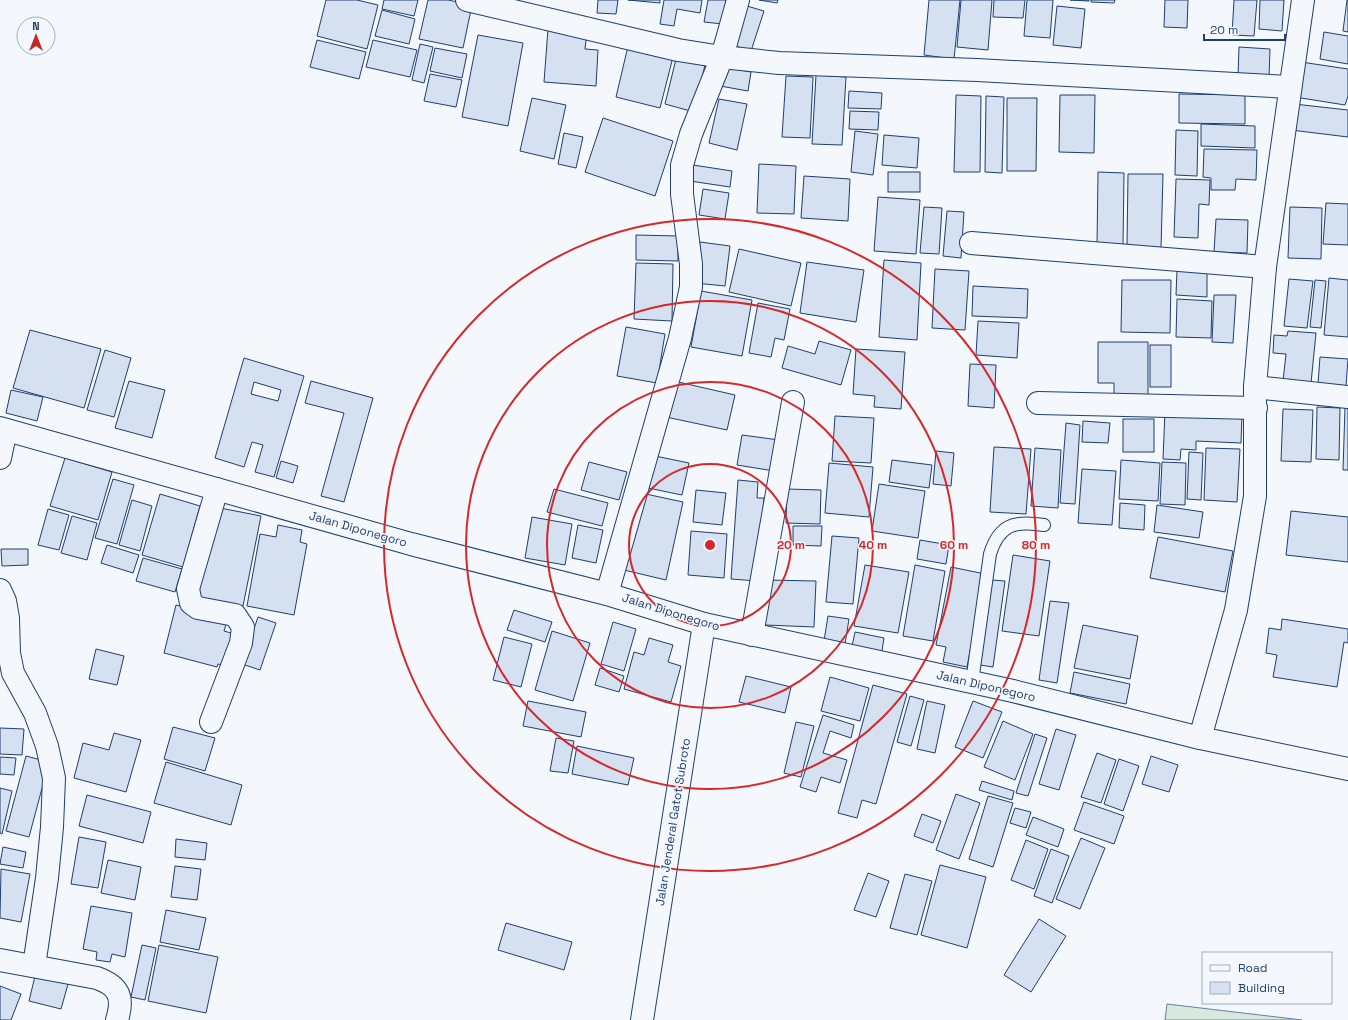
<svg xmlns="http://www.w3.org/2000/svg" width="1348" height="1020" font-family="'Space Grotesk',sans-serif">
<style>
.green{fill:#d7e8df;stroke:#687fa3}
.building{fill:#d5e0f0;stroke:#1d3f73;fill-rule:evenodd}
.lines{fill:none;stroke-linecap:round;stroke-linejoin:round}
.lane-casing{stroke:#1d3f73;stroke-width:14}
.street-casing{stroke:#1d3f73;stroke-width:24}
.secondary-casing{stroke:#1d3f73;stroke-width:24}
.lane{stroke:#f4f7fb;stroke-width:12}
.street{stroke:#f4f7fb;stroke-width:22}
.secondary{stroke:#f4f7fb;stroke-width:22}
.ring{fill:none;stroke:#d62828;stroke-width:2}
.labels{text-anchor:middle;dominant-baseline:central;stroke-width:3;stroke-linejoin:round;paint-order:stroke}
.street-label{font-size:12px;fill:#1d3f73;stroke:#f4f7fb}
.centre{fill:#d62828;stroke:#f4f7fb;stroke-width:2}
.ring-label{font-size:12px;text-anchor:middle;font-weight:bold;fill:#d62828;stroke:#f4f7fb;stroke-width:3;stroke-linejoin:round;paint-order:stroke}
</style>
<rect width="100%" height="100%" fill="#f4f7fb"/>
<polygon class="green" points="1167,1004 1302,1020 1165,1020"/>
<g class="building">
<polygon points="326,0 357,0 378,5 367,49 317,36"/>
<polygon points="384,0 418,0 414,16 382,9"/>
<polygon points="428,0 448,0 472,5 463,48 419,39"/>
<polygon points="598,0 618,0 616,14 597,13"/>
<polygon points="628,0 660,0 660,3"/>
<polygon points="664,0 702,0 700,13 677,9 674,26 660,24"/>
<polygon points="708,0 726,0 723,24 704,22"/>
<polygon points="759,0 778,0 777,3"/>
<polygon points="929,0 960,0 954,59 924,55"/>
<polygon points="961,0 992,0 988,50 957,47"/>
<polygon points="994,0 1025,0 1023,18 993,17"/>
<polygon points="1027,0 1053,0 1050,38 1024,36"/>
<polygon points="1070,0 1089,0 1089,1"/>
<polygon points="1091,0 1115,0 1114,3 1091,2"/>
<polygon points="1165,0 1188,0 1187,28 1164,27"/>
<polygon points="1234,0 1257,0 1254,36 1232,35"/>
<polygon points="1260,0 1284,0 1282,31 1259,29"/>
<polygon points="1347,0 1348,0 1348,32 1343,31"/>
<polygon points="740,4 764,11 751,51 727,43"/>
<polygon points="1057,6 1085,9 1081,48 1053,45"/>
<polygon points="382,10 415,19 409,44 375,36"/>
<polygon points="548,29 587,32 585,49 598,50 596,86 544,82"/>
<polygon points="1324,32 1348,36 1348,64 1320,59"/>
<polygon points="478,35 523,43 508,126 462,117"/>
<polygon points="317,40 366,52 359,79 310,67"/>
<polygon points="373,40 417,50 410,77 366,67"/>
<polygon points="629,42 674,53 660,108 616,97"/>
<polygon points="420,44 433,47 424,83 412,80"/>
<polygon points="1239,47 1270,49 1269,78 1238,76"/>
<polygon points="435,48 467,54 462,78 430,71"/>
<polygon points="676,59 705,65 694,112 665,104"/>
<polygon points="1301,62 1348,69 1348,96 1345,105 1295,97"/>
<polygon points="723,67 751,72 748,91 720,86"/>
<polygon points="430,74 462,80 456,107 424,101"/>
<polygon points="816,75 846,77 842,145 812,144"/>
<polygon points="786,76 813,77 810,138 782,137"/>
<polygon points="849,91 882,93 881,109 848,108"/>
<polygon points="1179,94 1245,95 1245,124 1179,123"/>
<polygon points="956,95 981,96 980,172 954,172"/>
<polygon points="1060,95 1095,95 1094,153 1059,152"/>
<polygon points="986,96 1004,97 1002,173 985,172"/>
<polygon points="532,98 566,105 554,159 520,151"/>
<polygon points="1007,98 1037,98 1036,171 1007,171"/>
<polygon points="719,99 747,104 737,150 709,143"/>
<polygon points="1294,104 1348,110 1348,137 1291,130"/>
<polygon points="850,111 879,112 878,130 849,129"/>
<polygon points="603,118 673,141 655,196 585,172"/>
<polygon points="1201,124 1255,126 1255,148 1201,146"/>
<polygon points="1176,130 1198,131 1197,176 1175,175"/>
<polygon points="855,131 878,134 873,175 851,172"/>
<polygon points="564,133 583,137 576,168 558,164"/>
<polygon points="884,135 919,138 917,168 882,165"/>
<polygon points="1204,149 1257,150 1256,180 1236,179 1235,190 1211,190 1211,178 1203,177"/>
<polygon points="759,164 796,166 794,214 757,213"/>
<polygon points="693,165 732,171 730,187 690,181"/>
<rect x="888" y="172" width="32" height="20"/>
<polygon points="1098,172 1124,173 1123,245 1097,245"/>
<polygon points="1128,174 1163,174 1161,248 1127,247"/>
<polygon points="804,176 850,179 848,221 801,218"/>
<polygon points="1176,179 1210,180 1209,205 1199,204 1198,238 1174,237"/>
<polygon points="703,189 729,193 725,219 699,215"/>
<polygon points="878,197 920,200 916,254 874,251"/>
<polygon points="1326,203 1348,204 1348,245 1323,244"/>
<polygon points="924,207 942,208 939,254 920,253"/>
<polygon points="1290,207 1322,208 1321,259 1288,258"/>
<polygon points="947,211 964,212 961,258 943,256"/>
<polygon points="1216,219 1248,220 1247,253 1214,252"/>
<polygon points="636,235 678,236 678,261 636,260"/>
<polygon points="700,242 730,246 725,286 695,283"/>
<polygon points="739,249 801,263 791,306 729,292"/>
<polygon points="884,260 921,263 917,340 879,337"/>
<polygon points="807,262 864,270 856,322 800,313"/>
<polygon points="636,263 673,264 672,321 634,319"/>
<polygon points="935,269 969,271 965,330 932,328"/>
<polygon points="1177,270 1207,271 1207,297 1176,295"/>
<polygon points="1329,278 1348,280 1348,337 1324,335"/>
<polygon points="1289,279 1313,281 1307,328 1284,326"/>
<polygon points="1122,280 1171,280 1170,333 1121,332"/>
<polygon points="1315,280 1326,281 1321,328 1310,327"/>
<polygon points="973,286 1028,289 1027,318 972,316"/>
<polygon points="701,291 752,300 742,356 691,347"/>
<polygon points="1214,295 1236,295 1233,343 1212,342"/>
<polygon points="1177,299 1212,301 1211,338 1176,337"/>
<polygon points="758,303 790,309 784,340 775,338 771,357 749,353"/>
<polygon points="978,321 1019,323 1017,358 976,355"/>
<polygon points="626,327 665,334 657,383 617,376"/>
<polygon points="30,330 101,349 84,408 13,388"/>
<polygon points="1288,331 1316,333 1311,383 1283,381 1286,354 1273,353 1274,335 1287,336"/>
<polygon points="819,341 851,350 841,385 782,368 788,346 815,354"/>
<polygon points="1098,342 1148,342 1148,399 1114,399 1114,383 1098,383"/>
<rect x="1150" y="345" width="21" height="42"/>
<polygon points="856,349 905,352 901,409 874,407 875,396 853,394"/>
<polygon points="105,350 131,358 114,417 87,410"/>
<polygon points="1320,357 1348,359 1346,386 1318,384"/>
<path d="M244,358l60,18 -30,101 -19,-5 8,-27 -11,-3 -8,25 -29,-9zM254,382l27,8 -3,11 -27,-7z"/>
<polygon points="970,364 996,365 994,408 968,406"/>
<polygon points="129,381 165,390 152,438 115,428"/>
<polygon points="311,381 373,398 344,502 321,496 344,413 305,403"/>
<polygon points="674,381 735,395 727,430 666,417"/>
<polygon points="11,390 43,397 37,421 6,413"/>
<polygon points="1317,407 1340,408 1339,460 1316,459"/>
<polygon points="1345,407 1348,407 1348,470 1343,470"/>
<polygon points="1283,409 1313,410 1311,462 1281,461"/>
<polygon points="1165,411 1242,414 1241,443 1196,441 1196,450 1181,449 1180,460 1163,459"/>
<polygon points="835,416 874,418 871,463 832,461"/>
<rect x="1123" y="419" width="31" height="33"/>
<polygon points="1083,421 1110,423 1108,443 1082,442"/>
<polygon points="1066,423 1080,425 1075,504 1060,503"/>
<polygon points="742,435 779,440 774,471 737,465"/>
<polygon points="994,447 1031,449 1026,514 990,512"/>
<polygon points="1035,448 1061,450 1058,508 1031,506"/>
<polygon points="1206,448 1240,449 1237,502 1204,500"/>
<polygon points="936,451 954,453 951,486 933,484"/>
<polygon points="1189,452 1203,453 1201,500 1187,499"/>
<polygon points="655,456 689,463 682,495 648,488"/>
<polygon points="65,458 112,472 98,520 50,506"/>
<polygon points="892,460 932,465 929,488 889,482"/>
<polygon points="1121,460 1160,463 1158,501 1119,499"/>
<polygon points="281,461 298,466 293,483 276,478"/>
<polygon points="589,462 627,472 619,500 581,490"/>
<polygon points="1162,462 1186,463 1185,505 1160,504"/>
<polygon points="829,463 873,467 869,517 825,513"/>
<polygon points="1082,469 1116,471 1112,525 1078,523"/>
<polygon points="113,479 134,485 117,544 95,538"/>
<polygon points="738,480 758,482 757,498 764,498 757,581 731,579"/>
<polygon points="879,484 925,491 918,538 872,531"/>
<polygon points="554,489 608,503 602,526 547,512"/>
<polygon points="787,489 821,490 820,524 786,523"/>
<polygon points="696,490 726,493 722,525 693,522"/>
<polygon points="641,493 683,502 666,580 624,570"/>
<polygon points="160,494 200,506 183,567 142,555"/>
<polygon points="132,500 152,506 140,551 119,545"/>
<polygon points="1120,503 1145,505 1144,530 1119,528"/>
<polygon points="1157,505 1203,512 1199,538 1154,532"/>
<polygon points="215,507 261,516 243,606 198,598"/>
<polygon points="48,509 69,515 59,550 38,545"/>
<polygon points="1291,511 1348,517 1348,562 1286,555"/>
<polygon points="72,516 97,523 87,560 61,553"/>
<polygon points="532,517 572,524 565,565 525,558"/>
<polygon points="278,525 302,530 300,542 307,544 294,615 247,606 260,534 276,537"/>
<polygon points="578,525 603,530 596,563 572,558"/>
<polygon points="793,526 822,526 821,546 793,545"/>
<polygon points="691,531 727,534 724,578 688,575"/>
<polygon points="832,536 859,538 853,604 826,602"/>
<polygon points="1158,537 1233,551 1225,592 1150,578"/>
<polygon points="920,540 949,545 946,564 917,559"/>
<polygon points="107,545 139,555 133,573 101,563"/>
<polygon points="1,549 28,549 28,565 2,566"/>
<polygon points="1013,555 1050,561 1039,636 1002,631"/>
<polygon points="143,558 182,569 175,592 136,581"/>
<polygon points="865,565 909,572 898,633 854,626"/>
<polygon points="915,565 945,571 933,641 903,636"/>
<polygon points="951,567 985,574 967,667 943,662 946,647 936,645"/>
<polygon points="766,580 816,581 814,627 765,625"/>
<polygon points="992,580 1005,581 993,667 980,665"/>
<polygon points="1050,601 1069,603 1057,683 1039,680"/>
<polygon points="176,605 228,618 224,631 238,635 230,667 218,664 217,667 164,653"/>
<polygon points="514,610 552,622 545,642 507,630"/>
<polygon points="828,616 849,619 845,644 824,641"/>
<polygon points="258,617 276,623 260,670 242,664"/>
<polygon points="1282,619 1348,629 1348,643 1344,642 1337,687 1273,677 1277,655 1266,653 1269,628 1281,630"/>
<polygon points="613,622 636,629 624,671 601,664"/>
<polygon points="1083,625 1138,636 1130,679 1074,668"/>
<polygon points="552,631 590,643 573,701 535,690"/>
<polygon points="855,632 884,638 881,657 851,651"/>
<polygon points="504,637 532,644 521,687 493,680"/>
<polygon points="649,638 673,645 668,662 681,666 671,702 624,689 634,652 644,655"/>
<polygon points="96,649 124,656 117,685 89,679"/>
<polygon points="600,668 624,676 619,692 595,685"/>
<polygon points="1074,672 1130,684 1126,704 1070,693"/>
<polygon points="746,676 791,687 785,713 739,702"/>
<polygon points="830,677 869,688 860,721 821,711"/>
<polygon points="873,685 907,694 876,804 862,800 857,818 838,813"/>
<polygon points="910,696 924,700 911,746 897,742"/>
<polygon points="528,701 586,712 581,737 523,726"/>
<polygon points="927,701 945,705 935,753 917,749"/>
<polygon points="973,701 1002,712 983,758 955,747"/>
<polygon points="823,715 854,725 851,738 830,731 823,753 847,760 840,783 821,777 816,792 800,787"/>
<polygon points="1003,721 1033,734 1015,780 984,767"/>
<polygon points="796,722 814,726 801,777 784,773"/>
<polygon points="173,727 215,738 205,771 164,759"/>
<polygon points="0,728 24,729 22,755 0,754"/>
<polygon points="1056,729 1076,735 1059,790 1039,784"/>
<polygon points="114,733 141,740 126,792 74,778 83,743 109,750"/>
<polygon points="1035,734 1047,738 1028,796 1016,793"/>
<polygon points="556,738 574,741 568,773 550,771"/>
<polygon points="577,746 634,758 628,785 572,774"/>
<polygon points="1097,753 1116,760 1101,803 1081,797"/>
<polygon points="26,756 49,762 29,837 6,831"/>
<polygon points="1151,756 1178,765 1169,792 1142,784"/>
<polygon points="0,757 16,758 14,775 0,774"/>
<polygon points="1119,759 1139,766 1123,811 1104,804"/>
<polygon points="166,762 242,785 231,825 154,803"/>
<polygon points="982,781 1014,791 1012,800 979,790"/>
<polygon points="0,788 12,791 2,834 0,833"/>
<polygon points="956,794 980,803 959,859 936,850"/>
<polygon points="87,795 151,812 143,843 79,826"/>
<polygon points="988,796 1013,803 993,867 969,859"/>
<polygon points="1084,802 1124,816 1114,844 1074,830"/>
<polygon points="1015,808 1031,812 1026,828 1010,823"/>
<polygon points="922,814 941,821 933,843 914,836"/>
<polygon points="1033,817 1064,829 1058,847 1026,835"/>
<polygon points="79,837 106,842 98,888 71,884"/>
<polygon points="1081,838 1105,848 1080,909 1056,899"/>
<polygon points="176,839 207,843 205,860 175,857"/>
<polygon points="1026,840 1048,849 1034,889 1011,880"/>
<polygon points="3,847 26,852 23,868 0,864"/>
<polygon points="1051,849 1069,856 1052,903 1034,896"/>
<polygon points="108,860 141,867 135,900 101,893"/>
<polygon points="940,865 986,877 967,948 921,935"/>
<polygon points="175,866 201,869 197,900 171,897"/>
<polygon points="1,869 30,874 21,922 0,918"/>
<polygon points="868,873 889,881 876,917 854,910"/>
<polygon points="905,874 932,881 917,935 890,928"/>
<polygon points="91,906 132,913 125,957 112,954 110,962 96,960 97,952 83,949"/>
<polygon points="166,910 206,918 199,950 160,942"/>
<polygon points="1039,919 1066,936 1031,992 1004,975"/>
<polygon points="506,923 572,942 564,970 498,950"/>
<polygon points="142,945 156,948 145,1000 131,997"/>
<polygon points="159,945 218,957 206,1013 148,1001"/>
<polygon points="35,976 68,984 61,1009 29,1001"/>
<polygon points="0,986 21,994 11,1020 0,1020"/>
</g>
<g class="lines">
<defs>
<path id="lane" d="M972,682l18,-128c9,-29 24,-34 54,-29"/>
<g id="street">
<polyline points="467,0 678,50 722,57 779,63 977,70 1290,87"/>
<polyline points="971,243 1265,267"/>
<polyline points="1255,387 1348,397"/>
<polyline points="1038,403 1256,408"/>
<polyline points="0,458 6,430"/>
<polyline points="0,590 5,601 8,618 9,653 13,673 35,713 47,746 54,778 52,827 47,878 34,966"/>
<polyline points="607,594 680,338 691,287 691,264 682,194 682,165 691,134 722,57 738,0"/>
<polyline points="752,635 793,402"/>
<polyline points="211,722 241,643 243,627 235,615 198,608 191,603 188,589 217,489"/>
<polyline points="1200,738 1236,610 1255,496 1255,387 1265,267 1303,0"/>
<path d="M0,960l97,18c22,8 27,19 20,42"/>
</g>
<g id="secondary">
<polyline points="0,428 411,544 607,594 704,624 1013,691 1200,738 1348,769"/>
<polyline points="642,1020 704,624"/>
</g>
</defs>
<use href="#lane" class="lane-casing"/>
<use href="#street" class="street-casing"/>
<use href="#secondary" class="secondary-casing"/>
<use href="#lane" class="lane"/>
<use href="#street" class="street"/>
<use href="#secondary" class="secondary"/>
</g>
<g class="ring">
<circle cx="710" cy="545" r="81"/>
<circle cx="710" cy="545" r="163"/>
<circle cx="710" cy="545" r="244"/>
<circle cx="710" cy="545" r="326"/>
</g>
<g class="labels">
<g class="street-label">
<text transform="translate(358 529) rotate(16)">Jalan Diponegoro</text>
<text transform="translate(671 612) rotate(17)">Jalan Diponegoro</text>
<text transform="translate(986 686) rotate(13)">Jalan Diponegoro</text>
<text transform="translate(673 822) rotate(-81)">Jalan Jenderal Gatot Subroto</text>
</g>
</g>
<circle cx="710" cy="545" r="6" class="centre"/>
<g class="ring-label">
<text x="791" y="549">20 m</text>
<text x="873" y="549">40 m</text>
<text x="954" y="549">60 m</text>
<text x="1036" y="549">80 m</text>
</g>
<rect x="1202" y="952" width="130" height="52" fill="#f4f7fb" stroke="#9eadc5"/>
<rect x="1210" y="965" width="20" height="6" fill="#f4f7fb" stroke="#9eadc5"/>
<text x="1238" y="972" font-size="12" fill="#1d3f73">Road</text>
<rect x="1210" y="982" width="20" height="12" fill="#d5e0f0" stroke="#9eadc5"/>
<text x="1238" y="992" font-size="12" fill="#1d3f73">Building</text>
<g transform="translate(36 36)"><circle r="19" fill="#f4f7fb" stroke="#9eadc5"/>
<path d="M0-3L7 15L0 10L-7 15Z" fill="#c62828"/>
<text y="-6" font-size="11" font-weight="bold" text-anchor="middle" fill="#1d3f73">N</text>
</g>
<path d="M1204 34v6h81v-6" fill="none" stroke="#1d3f73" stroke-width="2"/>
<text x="1210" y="34" font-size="12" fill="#1d3f73" stroke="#f4f7fb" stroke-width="3" paint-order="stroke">20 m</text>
</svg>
